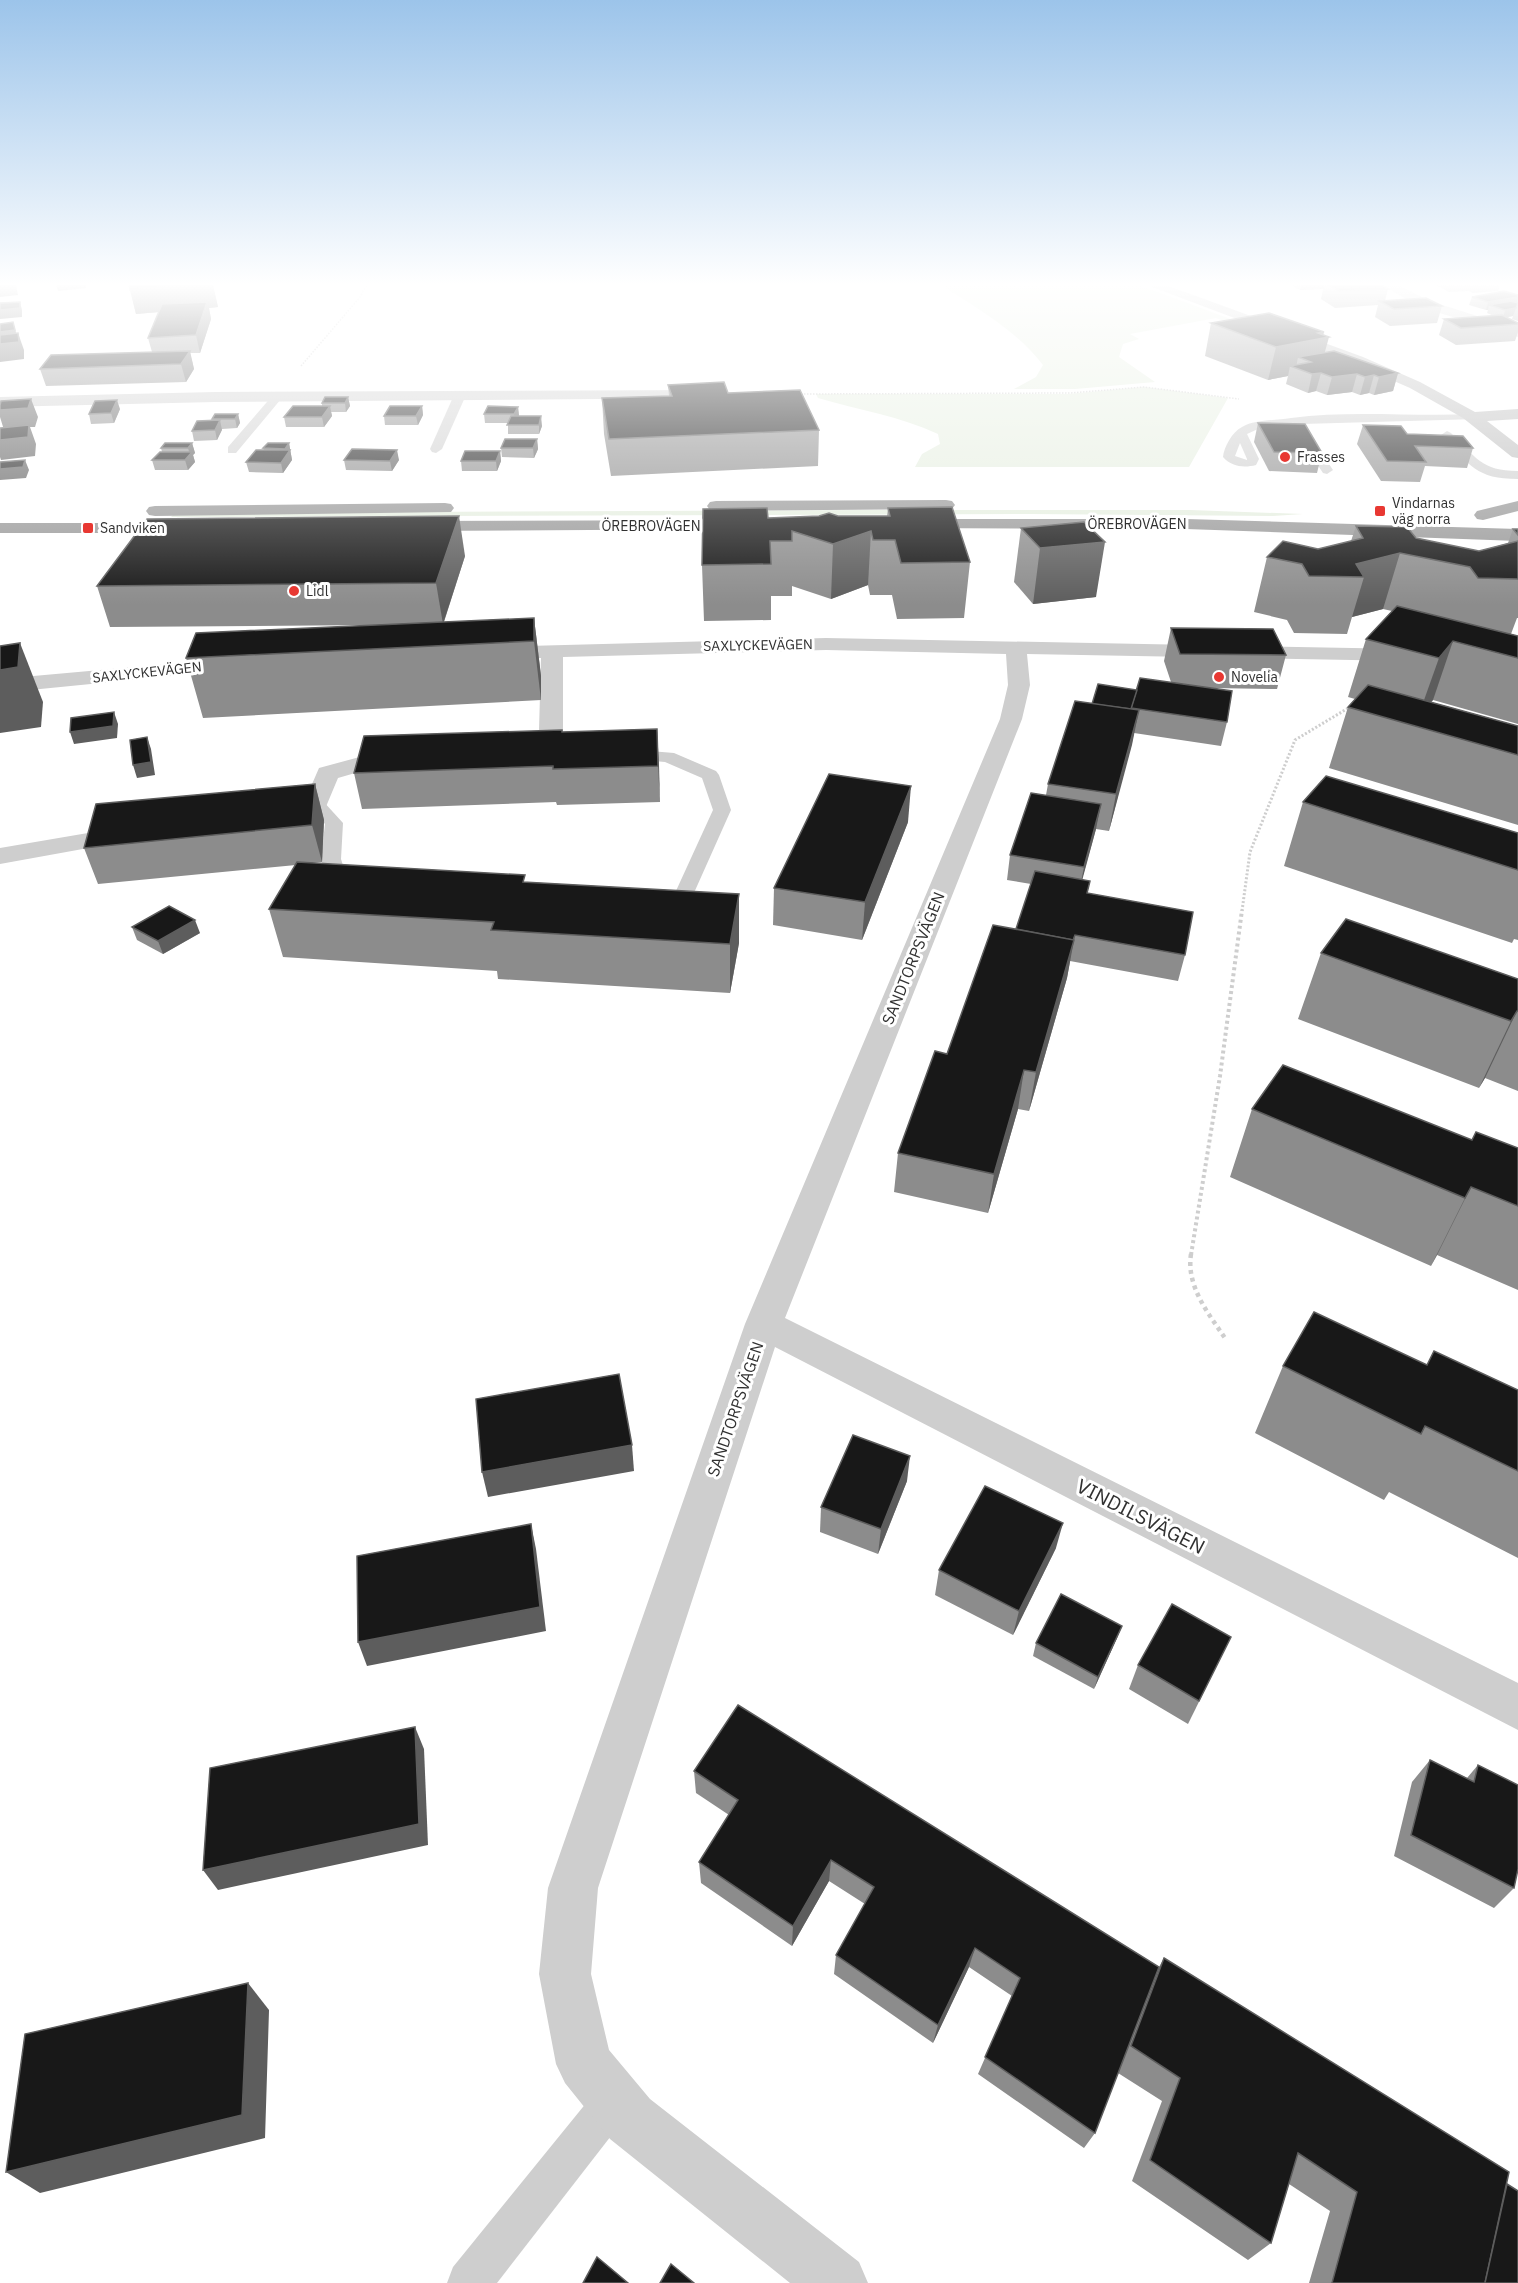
<svg xmlns="http://www.w3.org/2000/svg" width="1518" height="2283" font-family="'IBM Plex Sans',sans-serif">
<style>
.green{fill:#e5eedf}
.lines{fill:none;stroke-linecap:round;stroke-linejoin:round}
.path-far3{stroke:#cecece;stroke-width:1.5;stroke-dasharray:1.5 1.5;stroke-linecap:butt}
.path-far2{stroke:#cecece;stroke-width:3;stroke-dasharray:2 2;stroke-linecap:butt}
.path-far1{stroke:#cecece;stroke-width:4;stroke-dasharray:3 3;stroke-linecap:butt}
.path{stroke:#cecece;stroke-width:4.5;stroke-dasharray:4 4;stroke-linecap:butt}
.lane{fill:#cecece;fill-rule:evenodd}
.street{fill:#cecece;fill-rule:evenodd}
.secondary{fill:#bbb;fill-rule:evenodd}
.highway{fill:#989898;fill-rule:evenodd}
.wall{fill:#8c8c8c}
.shaded-wall{fill:#5d5d5d}
.building{fill:#181818;stroke:#5d5d5d;stroke-width:1.5}
.poi-dot{fill:#e83832;stroke:#fff;stroke-width:2}
.labels{text-anchor:middle;dominant-baseline:central;stroke-width:6;stroke-linejoin:round;paint-order:stroke}
.far-poi-label{font-size:14px;fill:#313131;stroke:#fff;text-anchor:start}
.far-street-label{font-size:14px;fill:#313131;stroke:#fff}
.street-label{font-size:16px;fill:#313131;stroke:#fff}
.near-street-label{font-size:20px;fill:#313131;stroke:#fff}
</style>
<rect width="100%" height="100%" fill="#fff"/>
<g class="green">
<path d="M941,285h198l113,42h-12l-24,-9 -86,16 9,5 -16,5 -4,13 36,25 -80,7h-61l22,-12 7,-12c-26,-34 -66,-57 -102,-80z"/>
<path d="M1144,387l84,11 -39,69h-274l7,-13 18,-10 -2,-10c-39,-18 -79,-24 -120,-36l-2,-4h252z"/>
<polygon points="861,510 1190,510 1303,514 1273,516 1031,514 171,517 174,514 194,513"/>
</g>
<g class="lines">
<g class="path-far3">
<polyline points="301,366 361,296 366,285"/>
<polyline points="798,394 1070,393 1144,387 1239,399"/>
</g>
<polyline class="path-far2" points="1242,911 1250,852 1295,740 1350,707"/>
<polyline class="path-far1" points="1191,1255 1220,1076 1242,910"/>
<path class="path" d="M1191,1254c-5,32 17,59 34,84"/>
<g class="lane">
<polygon points="460,392 466,395 442,449 436,453 432,452 430,449 454,395"/>
<polygon points="277,394 283,397 281,399 236,453 228,453 228,447 273,395"/>
<path d="M1474,414l4,1v4l-176,5 31,46 -6,4 -4,-1 -32,-48 -33,4 -11,5 12,25 -3,6c-12,3 -24,2 -33,-8 1,-10 9,-25 19,-30 14,-8 33,-6 49,-9 60,-8 122,-1 183,-4zM1240,443l7,16v1l-12,-4z"/>
<path d="M1447,431l4,2c25,24 30,38 67,38v8c-42,0 -48,-14 -75,-42l-2,-2z"/>
<polygon points="626,749 674,753 716,771 719,775 731,810 685,913 664,917 657,915 654,911 657,907 670,904 713,810 702,778 665,762 620,758 617,754 620,750"/>
<polygon points="316,799 322,800 343,823 341,859 349,885 356,890 353,894 334,894 331,890 321,859 325,824 307,804 310,800"/>
<polygon points="614,2080 628,2086 634,2100 628,2114 497,2283 447,2283 453,2267 600,2086"/>
</g>
<g class="street">
<polygon points="1382,285 1398,285 1430,301 1518,329 1518,337 1420,307"/>
<polygon points="712,390 717,392 720,395 717,398 215,402 0,407 0,397 215,392"/>
<polygon points="826,638 1407,649 1415,650 1418,655 1415,660 1407,661 1027,654 1030,685 1022,719 785,1318 1518,1683 1518,1730 775,1347 598,1888 591,1974 609,2050 650,2099 859,2262 868,2283 790,2283 610,2139 565,2083 556,2064 539,1974 548,1888 745,1324 1000,719 1008,685 1006,654 826,650 563,657 563,731 550,754 518,758 510,756 506,751 510,746 533,743 539,731 541,658 492,659 484,658 481,653 484,648 492,647"/>
<polygon points="234,658 242,659 245,664 242,669 0,693 0,679"/>
<polygon points="401,752 409,754 413,759 409,764 369,769 338,778 325,809 278,818 269,815 265,810 269,805 306,798 319,768 367,755"/>
<polygon points="129,826 138,829 142,834 138,839 0,864 0,848"/>
</g>
<polygon class="secondary" points="1147,285 1166,285 1363,357 1420,382 1475,412 1518,409 1518,419 1487,421 1518,445 1518,458 1512,457 1463,418 1410,388 1353,363"/>
<g class="highway">
<polygon points="946,500 952,501 955,505 952,509 716,511 710,510 707,506 710,502 716,501"/>
<polygon points="1518,501 1518,511 1483,520 1477,519 1474,515 1477,511"/>
<polygon points="445,503 451,504 454,508 451,512 155,516 149,515 146,511 149,507 155,506"/>
<polygon points="914,519 1186,519 1518,529 1518,541 1186,529 908,528 905,524 908,520"/>
<polygon points="748,520 754,521 757,525 754,529 416,531 410,530 407,526 410,522 416,521"/>
<polygon points="0,523 184,523 190,524 193,528 190,532 184,533 0,533"/>
</g>
</g>
<g class="wall">
<polygon points="129,285 213,285 218,307 209,308 211,319 200,353 190,353 194,369 186,382 46,386 40,369 152,352 148,338 159,312 136,314"/>
<polygon points="1291,285 1382,285 1388,289 1385,301 1442,306 1437,323 1390,326 1375,317 1378,305 1335,308 1321,299 1323,289 1300,290"/>
<polygon points="1436,285 1500,285 1498,291 1473,293 1469,291 1449,292"/>
<polygon points="1518,295 1518,321 1512,319 1513,316 1507,317 1518,323 1518,332 1515,341 1456,345 1439,335 1444,319 1494,316 1487,313 1488,310 1486,310 1469,305 1472,297"/>
<polygon points="1211,323 1324,332 1323,335 1325,352 1398,373 1393,391 1374,395 1369,393 1360,395 1352,392 1327,395 1316,391 1308,393 1286,384 1288,376 1268,380 1205,356"/>
<polygon points="668,385 728,393 819,430 818,466 611,476 604,434 602,398 669,396"/>
<polygon points="348,397 350,406 346,412 331,412 332,416 324,427 286,427 284,417 322,406 322,403"/>
<polygon points="422,406 423,415 418,425 385,425 384,416"/>
<polygon points="518,407 519,416 542,426 539,434 508,434 508,423 485,423 484,414"/>
<polygon points="120,409 114,423 91,424 89,414"/>
<polygon points="238,414 240,423 237,428 222,429 217,440 194,441 192,431 212,421 212,419"/>
<polygon points="1258,423 1322,453 1317,473 1269,471 1254,442"/>
<polygon points="1363,425 1407,434 1473,448 1467,468 1425,466 1420,482 1381,481 1357,444"/>
<polygon points="537,439 538,449 534,458 502,457 501,448"/>
<polygon points="192,443 195,453 193,455 195,462 188,470 155,470 152,460 162,452 161,448"/>
<polygon points="289,443 292,460 283,473 249,472 246,462 264,450 263,448"/>
<polygon points="500,451 501,461 497,471 462,471 461,461"/>
<polygon points="344,460 399,460 392,471 346,470"/>
<polygon points="888,508 970,562 964,618 897,619 892,595 870,595 868,585 831,599 792,586 792,596 771,596 771,620 704,621 702,565 768,518 887,516"/>
<polygon points="1356,526 1479,551 1508,543 1513,529 1518,529 1518,618 1517,618 1511,634 1518,636 1518,724 1433,700 1431,702 1518,726 1518,825 1329,768 1348,707 1355,699 1348,697 1366,639 1392,611 1383,609 1352,617 1347,634 1294,633 1287,620 1254,612 1267,557 1318,549 1351,541"/>
<polygon points="1021,528 1096,597 1033,604 1014,582"/>
<polygon points="465,556 444,622 534,618 541,676 541,700 203,718 186,658 373,625 110,627 97,586"/>
<polygon points="1171,628 1286,655 1277,689 1211,688 1227,722 1221,746 1134,733 1109,831 1096,829 1082,879 1088,893 1185,955 1178,981 1070,961 1067,978 1029,1111 1018,1109 988,1213 894,1192 898,1153 947,1054 1016,929 1031,884 1007,880 1010,855 1046,795 1048,784 1092,704 1137,690 1171,682 1164,661"/>
<polygon points="657,729 660,802 557,805 556,802 362,809 354,773 562,732"/>
<polygon points="315,784 324,820 322,862 312,863 526,882 739,894 739,943 730,993 498,979 497,971 283,957 269,909 296,865 98,884 84,848"/>
<polygon points="1303,802 1518,833 1518,940 1514,939 1512,943 1284,866"/>
<polygon points="908,822 862,940 773,925 774,888"/>
<polygon points="132,927 200,933 163,954 137,940"/>
<polygon points="1321,953 1518,979 1518,1091 1485,1078 1479,1088 1298,1019"/>
<polygon points="1252,1109 1472,1140 1518,1148 1518,1290 1437,1255 1431,1266 1230,1177"/>
<polygon points="1427,1365 1518,1390 1518,1558 1389,1492 1384,1500 1255,1433 1283,1366"/>
<polygon points="907,1481 878,1554 820,1532 821,1507"/>
<polygon points="1056,1548 1013,1635 935,1595 939,1570"/>
<polygon points="1122,1626 1117,1638 1094,1689 1033,1656 1036,1643"/>
<polygon points="1231,1637 1188,1724 1129,1689 1138,1665"/>
<polygon points="1430,1760 1467,1778 1478,1765 1514,1888 1494,1908 1394,1856 1412,1782"/>
<polygon points="694,1771 1159,1967 1164,1958 1507,2184 1518,2283 1309,2283 1330,2211 1289,2184 1271,2243 1248,2260 1132,2181 1162,2101 1118,2073 1095,2133 1084,2148 978,2074 1012,1996 969,1967 933,2043 834,1974 836,1955 865,1904 829,1881 792,1946 701,1883 699,1862 729,1815 696,1793"/>
</g>
<g class="shaded-wall">
<polygon points="0,285 16,285 18,295 0,297"/>
<polygon points="56,285 86,285 86,288 58,291"/>
<polygon points="186,285 213,285 218,307 209,308 211,319 200,353 196,335 206,308 136,314 130,290"/>
<polygon points="1301,285 1324,285 1323,289 1300,290"/>
<polygon points="1518,297 1517,305 1489,305 1488,310 1486,310 1488,302"/>
<polygon points="20,302 22,310 22,317 0,319 0,310"/>
<polygon points="1516,308 1513,316 1503,318 1505,310"/>
<polygon points="13,322 18,339 0,341 0,332"/>
<polygon points="1324,332 1322,338 1329,337 1320,370 1311,362 1298,357 1296,368 1290,366 1288,376 1268,380 1276,347"/>
<polygon points="18,333 24,350 24,359 0,362 0,344"/>
<polygon points="190,351 194,369 186,382 181,364"/>
<polygon points="1321,373 1316,391 1308,393 1312,374"/>
<polygon points="1398,373 1393,391 1374,395 1379,377"/>
<polygon points="1357,374 1352,392 1327,395 1332,377"/>
<polygon points="1374,375 1369,393 1360,395 1365,377"/>
<polygon points="348,397 350,406 346,412 345,403"/>
<polygon points="31,399 38,417 35,427 30,427 36,444 35,456 1,460 0,457 0,440 4,430 0,417 0,410"/>
<polygon points="117,400 120,409 114,423 111,413"/>
<polygon points="330,406 332,416 324,427 322,417"/>
<polygon points="422,406 423,415 418,425 416,416"/>
<polygon points="518,407 519,416 515,423 514,414"/>
<polygon points="238,414 240,423 237,428 235,419"/>
<polygon points="541,416 542,426 539,434 539,425"/>
<polygon points="220,420 222,430 217,440 215,430"/>
<polygon points="537,439 538,449 534,458 533,448"/>
<polygon points="192,443 195,453 193,455 195,462 188,470 185,460 190,455 188,448"/>
<polygon points="289,443 292,460 283,473 281,463 286,455 285,449"/>
<polygon points="397,450 399,460 392,471 390,461"/>
<polygon points="500,451 501,461 497,471 496,461"/>
<polygon points="25,460 29,470 26,478 0,480 0,469"/>
<polygon points="459,516 465,556 443,624 436,583"/>
<polygon points="871,531 868,585 831,599 833,544"/>
<polygon points="1105,542 1096,597 1033,604 1040,548"/>
<polygon points="1400,553 1383,609 1352,617 1364,577 1356,564"/>
<polygon points="534,618 541,676 541,700 534,641"/>
<polygon points="1453,641 1433,700 1418,717 1439,658"/>
<polygon points="20,643 43,702 41,727 0,733 0,670"/>
<polygon points="1139,710 1132,745 1109,831 1116,794"/>
<polygon points="114,712 118,724 117,738 74,744 70,732"/>
<polygon points="657,729 659,765 660,802 658,766"/>
<polygon points="147,737 151,749 155,775 137,778 133,765"/>
<polygon points="315,784 324,820 322,862 312,825"/>
<polygon points="911,786 908,822 862,940 865,902"/>
<polygon points="1101,804 1096,829 1079,892 1084,867"/>
<polygon points="739,894 739,943 730,993 730,944"/>
<polygon points="195,920 200,933 163,954 158,941"/>
<polygon points="1075,935 1067,978 1029,1111 1036,1072"/>
<polygon points="1517,1011 1485,1078 1479,1088 1511,1021"/>
<polygon points="1024,1070 1018,1109 988,1213 994,1174"/>
<polygon points="1471,1187 1437,1255 1431,1266 1465,1198"/>
<polygon points="632,1445 634,1471 488,1497 482,1472"/>
<polygon points="910,1456 907,1481 878,1554 881,1529"/>
<polygon points="1063,1523 1056,1548 1013,1635 1019,1611"/>
<polygon points="531,1524 536,1549 546,1631 367,1666 358,1642"/>
<polygon points="1122,1626 1117,1638 1094,1689 1098,1677"/>
<polygon points="415,1727 424,1749 428,1845 218,1890 203,1870"/>
<polygon points="831,1860 829,1881 792,1946 793,1926"/>
<polygon points="975,1948 969,1967 933,2043 938,2025"/>
<polygon points="248,1983 269,2010 265,2138 40,2193 6,2172"/>
</g>
<g class="building">
<polygon points="129,285 186,285 130,290"/>
<polygon points="1328,285 1382,285 1388,289 1339,291"/>
<polygon points="1504,291 1518,295 1518,297 1488,302 1472,297"/>
<polygon points="1426,298 1442,306 1394,309 1379,301"/>
<polygon points="1511,301 1518,303 1516,308 1505,310 1489,305"/>
<polygon points="20,302 20,308 0,310 0,303"/>
<polygon points="207,302 196,335 148,338 162,304"/>
<polygon points="1269,313 1324,332 1318,333 1329,337 1276,347 1211,323"/>
<polygon points="1502,315 1518,323 1518,324 1461,328 1444,319"/>
<polygon points="13,322 15,330 0,332 0,324"/>
<polygon points="18,333 19,342 0,344 0,335"/>
<polygon points="190,351 181,364 40,369 51,355"/>
<polygon points="1334,351 1398,373 1379,377 1374,375 1365,377 1357,374 1332,377 1321,373 1312,374 1290,366 1311,362 1298,357"/>
<polygon points="724,382 728,393 800,390 819,430 609,439 602,398 672,396 668,385"/>
<polygon points="325,397 348,397 345,403 322,403"/>
<polygon points="31,399 28,408 0,410 0,405 1,401"/>
<polygon points="117,400 111,413 89,414 95,401"/>
<polygon points="293,406 330,406 322,417 284,417"/>
<polygon points="390,406 422,406 416,416 384,416"/>
<polygon points="488,406 518,407 514,414 484,414"/>
<polygon points="215,414 238,414 235,419 212,419"/>
<polygon points="511,416 541,416 539,425 507,425"/>
<polygon points="220,420 215,430 192,431 197,421"/>
<polygon points="1258,423 1305,424 1322,453 1274,452"/>
<polygon points="29,425 28,437 0,440 0,428"/>
<polygon points="1363,425 1401,426 1407,434 1463,436 1473,448 1415,446 1426,462 1387,461"/>
<polygon points="505,439 537,439 533,448 501,448"/>
<polygon points="165,443 192,443 188,448 161,448"/>
<polygon points="268,443 289,443 285,449 263,448"/>
<polygon points="352,449 397,450 390,461 344,460"/>
<polygon points="256,450 290,450 281,463 246,462"/>
<polygon points="465,451 500,451 496,461 461,461"/>
<polygon points="160,452 192,452 185,460 152,460"/>
<polygon points="25,460 23,467 0,469 0,462"/>
<polygon points="952,507 970,562 901,563 895,540 873,540 871,531 833,544 792,531 792,541 770,541 771,564 702,565 703,509 767,508 768,518 819,516 829,513 838,516 890,516 888,508"/>
<polygon points="459,516 436,583 97,586 147,519"/>
<polygon points="1084,522 1105,542 1040,548 1021,528"/>
<polygon points="1356,526 1407,527 1416,538 1479,551 1518,541 1518,579 1478,578 1470,567 1400,553 1356,564 1364,577 1309,576 1302,564 1267,557 1283,541 1318,549 1363,538"/>
<polygon points="1513,529 1518,529 1518,535"/>
<polygon points="1397,606 1518,636 1518,658 1453,641 1439,658 1366,639"/>
<polygon points="534,618 534,641 186,658 196,633"/>
<polygon points="1171,628 1273,629 1286,655 1180,654"/>
<polygon points="20,643 18,667 0,670 0,646"/>
<polygon points="1140,678 1232,691 1227,722 1131,708"/>
<polygon points="1098,684 1137,690 1131,709 1092,704"/>
<polygon points="1368,685 1518,726 1518,755 1348,707"/>
<polygon points="1075,701 1139,710 1116,794 1048,784"/>
<polygon points="114,712 113,726 70,732 71,718"/>
<polygon points="657,729 658,766 553,769 553,766 354,773 364,736 562,730 562,732"/>
<polygon points="147,737 151,762 133,765 130,740"/>
<polygon points="829,774 911,786 865,902 774,888"/>
<polygon points="1326,776 1518,833 1518,870 1303,802"/>
<polygon points="315,784 312,825 84,848 96,804"/>
<polygon points="1031,793 1101,804 1084,867 1010,855"/>
<polygon points="297,862 525,875 523,882 739,894 730,944 491,930 494,922 269,909"/>
<polygon points="1035,871 1090,881 1087,893 1193,912 1185,955 1075,935 1073,940 1016,929"/>
<polygon points="169,906 195,920 158,941 132,927"/>
<polygon points="1346,919 1518,979 1518,1011 1517,1011 1511,1021 1321,953"/>
<polygon points="993,925 1074,940 1036,1072 1024,1070 994,1174 898,1153 935,1051 947,1054"/>
<polygon points="1283,1065 1472,1140 1476,1132 1518,1148 1518,1206 1471,1187 1465,1198 1252,1109"/>
<polygon points="1314,1312 1427,1365 1434,1351 1518,1390 1518,1471 1425,1426 1421,1434 1283,1366"/>
<polygon points="619,1374 632,1445 482,1472 476,1399"/>
<polygon points="853,1435 910,1456 881,1529 821,1507"/>
<polygon points="985,1486 1063,1523 1019,1611 939,1570"/>
<polygon points="531,1524 540,1607 358,1642 357,1556"/>
<polygon points="1061,1594 1122,1626 1098,1677 1036,1643"/>
<polygon points="1172,1604 1231,1637 1199,1701 1138,1665"/>
<polygon points="738,1705 1159,1967 1095,2133 985,2057 1020,1978 975,1948 938,2025 836,1955 874,1887 831,1860 793,1926 699,1862 738,1800 694,1771"/>
<polygon points="415,1727 419,1824 203,1870 210,1768"/>
<polygon points="1430,1760 1474,1782 1478,1765 1518,1785 1518,1869 1514,1888 1411,1835"/>
<polygon points="1164,1958 1509,2172 1485,2283 1332,2283 1357,2192 1298,2153 1271,2243 1150,2160 1180,2078 1131,2046"/>
<polygon points="248,1983 242,2115 6,2172 25,2034"/>
<polygon points="1507,2184 1518,2191 1518,2283 1485,2283"/>
<polygon points="597,2257 628,2283 583,2283"/>
<polygon points="671,2264 694,2283 660,2283"/>
</g>
<linearGradient id="sky" x2="0" y2="1"><stop stop-color="#9cc4ea"/><stop offset="0.47" stop-color="#fff"/><stop offset="1" stop-color="#fff" stop-opacity="0"/></linearGradient>
<rect width="1518" height="605" fill="url(#sky)"/>
<g class="poi-dot">
<circle cx="1285" cy="457" r="6"/>
<rect x="1374" y="505" width="12" height="12" rx="3"/>
<rect x="82" y="522" width="12" height="12" rx="3"/>
<circle cx="294" cy="591" r="6"/>
<circle cx="1219" cy="677" r="6"/>
</g>
<g class="labels">
<g class="far-poi-label">
<text x="1297" y="457">Frasses</text>
<text x="1392" y="503">Vindarnas<tspan x="1392" dy="16">väg norra</tspan></text>
<text x="100" y="528">Sandviken</text>
<text x="306" y="591">Lidl</text>
<text x="1231" y="677">Novelia</text>
</g>
<g class="far-street-label">
<text x="1137" y="524">ÖREBROVÄGEN</text>
<text x="651" y="526">ÖREBROVÄGEN</text>
<text transform="translate(758 645) rotate(-1)">SAXLYCKEVÄGEN</text>
<text transform="translate(147 672) rotate(-6)">SAXLYCKEVÄGEN</text>
</g>
<g class="street-label">
<text transform="translate(913 958) rotate(-68)">SANDTORPSVÄGEN</text>
<text transform="translate(735 1409) rotate(-71)">SANDTORPSVÄGEN</text>
</g>
<g class="near-street-label">
<text transform="translate(1141 1516) rotate(27)">VINDILSVÄGEN</text>
</g>
</g>
</svg>
